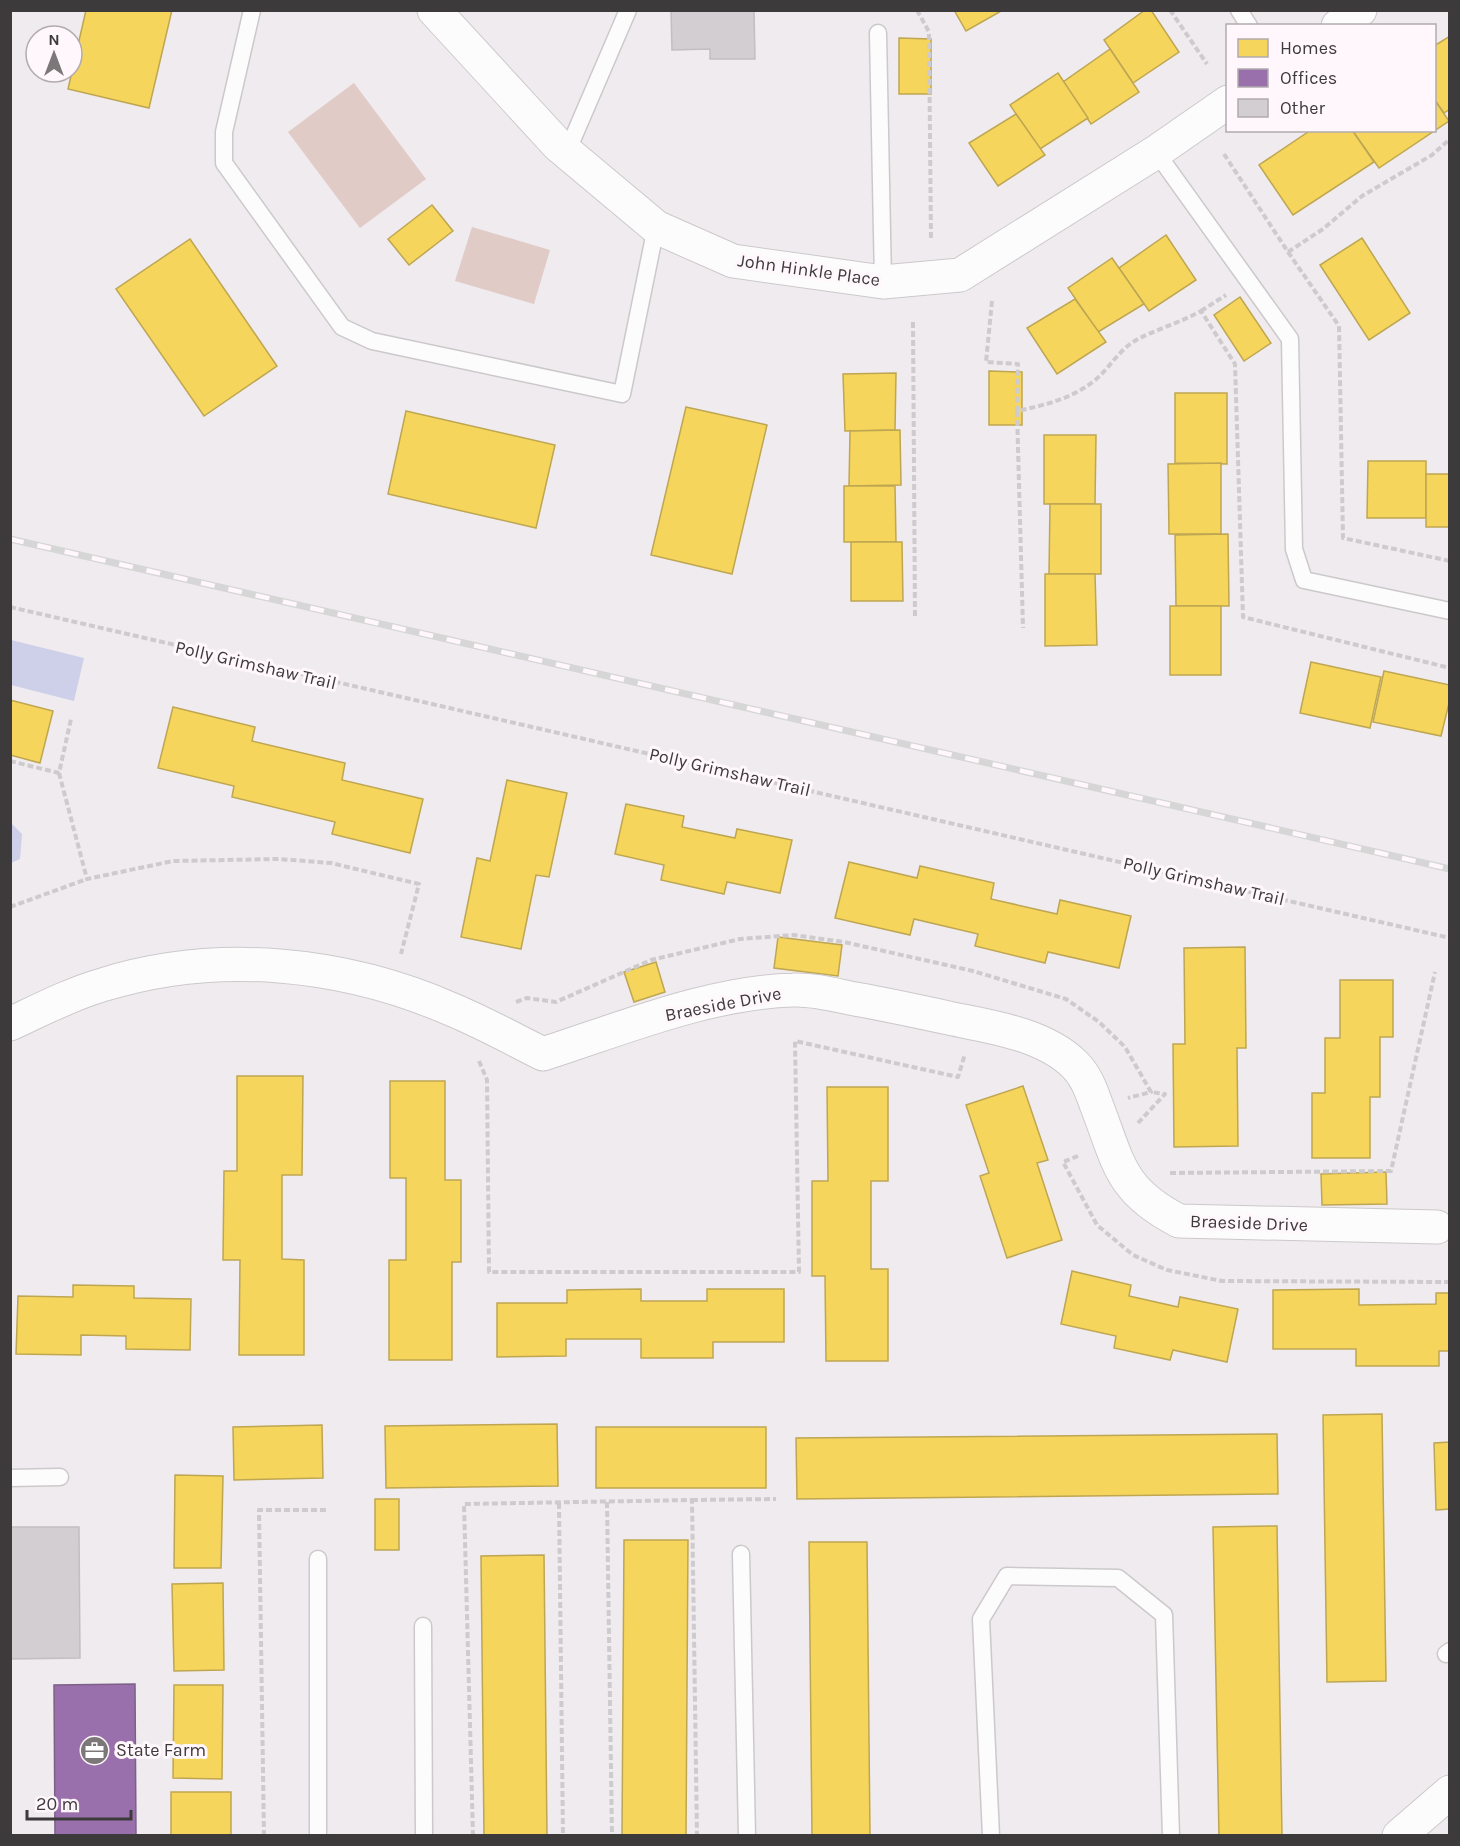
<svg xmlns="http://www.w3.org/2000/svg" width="1460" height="1846" font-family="Karla,sans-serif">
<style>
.green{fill:#e0cbc6}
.water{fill:#cecfe8}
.homes{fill:#f6d55c;stroke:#bea652;stroke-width:1.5}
.offices{fill:#9970ab;stroke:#7d6089;stroke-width:1.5}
.building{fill:#d2ced1;stroke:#c2bec1;stroke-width:1.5}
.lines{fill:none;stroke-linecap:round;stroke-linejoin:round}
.lane-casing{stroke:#ccc9cb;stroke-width:19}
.street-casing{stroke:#ccc9cb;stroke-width:35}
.path{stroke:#cdcbcd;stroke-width:4;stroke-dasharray:6 3;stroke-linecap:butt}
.lane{stroke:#fdfcfc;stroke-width:16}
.street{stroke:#fdfcfc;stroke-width:33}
.rail-casing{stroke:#d6d6d6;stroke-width:7}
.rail{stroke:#fff7fb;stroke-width:4.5;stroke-dasharray:14;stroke-linecap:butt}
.labels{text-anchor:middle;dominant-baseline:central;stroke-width:6;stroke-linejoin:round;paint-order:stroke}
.street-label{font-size:18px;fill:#3d3a3b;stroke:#fff7fb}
.poi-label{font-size:18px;fill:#3d3a3b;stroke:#fff7fb;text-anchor:start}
</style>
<rect width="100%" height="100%" fill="#f0ebee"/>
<g class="green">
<polygon points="354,83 426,179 360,228 288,132"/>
<polygon points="472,227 550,250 534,304 455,281"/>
</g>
<g class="water">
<polygon points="11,640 84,658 74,701 11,685"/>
<polygon points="11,823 22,834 20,859 11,863"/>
</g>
<g class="homes">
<polygon points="86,10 172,10 149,108 68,89"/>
<polygon points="954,10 1003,10 966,31"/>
<polygon points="1145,10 1151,10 1179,52 1133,83 1104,40"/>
<polygon points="1450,36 1450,109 1444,113 1434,99 1434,46"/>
<polygon points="899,38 931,39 931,94 899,94"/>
<polygon points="1110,49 1139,92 1091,124 1063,82"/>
<polygon points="1058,73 1088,118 1040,149 1010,105"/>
<polygon points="1434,99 1449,121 1379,168 1352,130 1434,130"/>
<polygon points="1016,114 1045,155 998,186 969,143"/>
<polygon points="1311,130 1352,130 1374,162 1293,215 1259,165"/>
<polygon points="432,205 453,231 409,265 388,239"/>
<polygon points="1166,235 1196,280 1149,311 1119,268"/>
<polygon points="1362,238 1410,313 1369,340 1320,265"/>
<polygon points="190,239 277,366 204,416 116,289"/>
<polygon points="1112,258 1144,304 1098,332 1068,288"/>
<polygon points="1240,297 1271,343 1244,361 1214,315"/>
<polygon points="1075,299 1106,342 1057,374 1027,328"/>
<polygon points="989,371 1022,372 1022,425 989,425"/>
<polygon points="896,373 895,430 845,431 843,374"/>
<polygon points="1175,393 1227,393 1227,464 1175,463"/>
<polygon points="686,407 767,425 732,574 651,555"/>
<polygon points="406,411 555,445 536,528 388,494"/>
<polygon points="900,430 901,485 849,486 850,431"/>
<polygon points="1044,435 1096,435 1095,504 1044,504"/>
<polygon points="1368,461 1426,461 1426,518 1367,518"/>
<polygon points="1221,463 1221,534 1169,534 1168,464"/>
<rect x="1426" y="474" width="24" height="53"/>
<polygon points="844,486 895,486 896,542 844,542"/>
<polygon points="1050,504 1101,504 1101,574 1049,574"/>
<polygon points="1228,534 1229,606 1176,606 1175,535"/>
<polygon points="851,542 902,542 903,601 851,601"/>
<polygon points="1045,574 1095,574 1097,645 1045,646"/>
<rect x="1170" y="606" width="51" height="69"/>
<polygon points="1311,662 1381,677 1370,728 1300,713"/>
<polygon points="1384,671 1450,685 1450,699 1441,736 1373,722"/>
<polygon points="10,700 53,711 40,763 10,755"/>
<polygon points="173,707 255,727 252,741 345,763 342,780 423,799 410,853 332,834 335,822 232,797 234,786 158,768"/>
<polygon points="507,780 567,793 549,877 536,875 521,949 461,937 477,858 490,861"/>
<polygon points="626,804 684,816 682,827 735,838 737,829 792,840 780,893 727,882 724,894 661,880 664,865 615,854"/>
<polygon points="849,862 917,878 920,866 994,883 991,899 1057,914 1060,900 1131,916 1119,968 1048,952 1045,963 975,946 978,934 914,919 910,935 835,918"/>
<polygon points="778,937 842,945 838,976 774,968"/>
<polygon points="1245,947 1246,1048 1237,1048 1238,1146 1174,1147 1173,1044 1185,1044 1184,948"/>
<polygon points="656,962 665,992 634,1002 624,972"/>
<polygon points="1340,980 1393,980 1393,1037 1380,1037 1380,1097 1370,1097 1370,1158 1312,1158 1312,1093 1325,1093 1325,1038 1340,1038"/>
<polygon points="237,1076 303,1076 302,1175 282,1175 282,1259 304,1260 304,1355 239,1355 240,1260 223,1260 224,1171 237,1171"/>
<polygon points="390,1081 445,1081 445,1180 461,1180 461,1262 452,1262 452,1360 389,1360 389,1260 406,1260 406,1178 390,1178"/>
<polygon points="1023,1086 1048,1160 1037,1163 1062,1240 1007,1258 980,1176 989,1173 966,1105"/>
<polygon points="827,1087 888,1087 888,1181 871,1181 871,1269 888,1269 888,1361 826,1361 825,1276 812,1276 812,1181 828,1181"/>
<polygon points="1386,1172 1387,1204 1322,1205 1321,1174"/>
<polygon points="1072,1271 1131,1285 1129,1296 1178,1307 1180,1297 1238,1309 1227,1362 1173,1350 1170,1360 1114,1348 1116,1336 1061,1324"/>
<polygon points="73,1285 134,1286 134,1298 191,1299 190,1350 126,1349 126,1336 81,1335 81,1355 16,1354 18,1296 73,1297"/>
<polygon points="641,1289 641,1301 707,1301 707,1289 784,1289 784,1342 713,1342 713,1358 641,1358 641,1339 566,1339 566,1356 497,1357 497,1303 567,1303 567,1290"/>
<polygon points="1359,1289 1359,1305 1436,1304 1436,1293 1450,1293 1450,1351 1439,1351 1439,1366 1356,1366 1356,1349 1273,1349 1273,1290"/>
<polygon points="1382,1414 1386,1681 1327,1682 1323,1415"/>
<polygon points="557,1424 558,1486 386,1488 385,1426"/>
<polygon points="322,1425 323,1478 234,1480 233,1427"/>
<rect x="596" y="1427" width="170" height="61"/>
<polygon points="1277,1434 1278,1494 797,1499 796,1438"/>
<polygon points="1450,1442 1450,1509 1436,1510 1434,1443"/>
<polygon points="175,1475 223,1476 221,1568 174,1568"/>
<rect x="375" y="1499" width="24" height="51"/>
<polygon points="1277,1526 1282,1836 1219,1836 1213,1527"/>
<polygon points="624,1540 688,1540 686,1836 622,1836"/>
<polygon points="809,1542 867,1542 870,1836 812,1836"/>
<polygon points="544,1555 547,1836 484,1836 481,1556"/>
<polygon points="223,1583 224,1670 174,1671 172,1584"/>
<polygon points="174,1685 223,1685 222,1779 173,1778"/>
<rect x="171" y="1792" width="60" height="44"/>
</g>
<polygon class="offices" points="135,1684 136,1836 55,1836 54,1685"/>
<g class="building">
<polygon points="671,10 754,10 755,59 710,59 710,49 672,50"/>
<polygon points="10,1527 79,1527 80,1658 10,1659"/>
</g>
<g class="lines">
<defs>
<g id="lane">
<polyline points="252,10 224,132 224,163 342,327 372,341 622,394 656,227"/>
<polyline points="1239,10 1249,26"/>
<polyline points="878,33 883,282"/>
<polyline points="567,152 628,10"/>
<polyline points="1156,152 1290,339 1294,549 1304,580 1450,611"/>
<polyline points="10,1478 60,1477"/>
<polyline points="741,1554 747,1836"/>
<polyline points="318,1559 318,1836"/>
<polyline points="423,1626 424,1836"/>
<polyline points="1446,1654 1450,1651"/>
<polyline points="991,1836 981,1619 1007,1576 1118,1578 1164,1615 1171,1836"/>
</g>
<g id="street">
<polyline points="434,10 558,145 656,227 733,261 883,282 960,275 1156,152 1228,102"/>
<polyline points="1338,26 1360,10"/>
<path d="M10,1024c30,-14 61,-30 92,-39 115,-36 242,-23 351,25 31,13 60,29 90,44 78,-25 167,-62 250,-64 20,-1 42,5 62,9 33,6 66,13 98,20 40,8 92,16 122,46 11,11 16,25 21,39 23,59 23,86 83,117l258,6"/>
<polyline points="1399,1836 1450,1792"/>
</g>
</defs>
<use href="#lane" class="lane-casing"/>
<use href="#street" class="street-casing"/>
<g class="path">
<polyline points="917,10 929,32 931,240"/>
<polyline points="1170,10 1207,64"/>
<polyline points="1224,154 1288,252 1323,229 1362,196 1432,155 1450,139"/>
<polyline points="1288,252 1339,326 1343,538 1450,561"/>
<path d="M992,301l-6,61 32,2 -1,47c28,-6 54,-12 77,-30 16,-13 25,-32 44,-42 20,-10 43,-17 63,-28l34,53 8,253 207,51"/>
<polyline points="1201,311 1226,295"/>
<polyline points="913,322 915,618"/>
<polyline points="1017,411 1023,628"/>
<polyline points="10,607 1450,938"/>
<polyline points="10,761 59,773 71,719"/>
<polyline points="59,773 87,879 173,861 279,859 331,863 419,884 401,954"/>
<polyline points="10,907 87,879"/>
<polyline points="516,1002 527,998 556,1002 651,960 740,939 794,935 844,942 973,971 1066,999 1099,1022 1125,1047 1151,1092 1128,1098"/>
<polyline points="479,1061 487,1080 489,1272 799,1272 795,1041 958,1077 965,1054"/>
<polyline points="1138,1123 1165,1094 1151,1092"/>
<polyline points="1078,1156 1063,1162 1097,1225 1133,1255 1167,1270 1222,1281 1450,1282"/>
<polyline points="1170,1173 1391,1171 1435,972"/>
<polyline points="692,1500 776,1499"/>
<polyline points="607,1502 612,1836"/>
<polyline points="559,1503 563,1836"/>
<polyline points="264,1836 259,1510 326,1510"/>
<polyline points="473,1836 464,1504 692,1500 697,1836"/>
</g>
<use href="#lane" class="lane"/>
<use href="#street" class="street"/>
<defs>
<polyline id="rail" points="10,539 1450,869"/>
</defs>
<use href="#rail" class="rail-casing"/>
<use href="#rail" class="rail"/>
</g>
<defs>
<symbol id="office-disc" viewBox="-11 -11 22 22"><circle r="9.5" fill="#7c787a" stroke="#fff7fb"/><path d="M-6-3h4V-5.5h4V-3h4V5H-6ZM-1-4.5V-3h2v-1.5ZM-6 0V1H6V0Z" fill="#fff"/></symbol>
</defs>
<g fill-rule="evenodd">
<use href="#office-disc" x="78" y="1734" width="33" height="33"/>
</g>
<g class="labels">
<g class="street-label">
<text transform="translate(809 270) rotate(8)">John Hinkle Place</text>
<text transform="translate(256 665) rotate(13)">Polly Grimshaw Trail</text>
<text transform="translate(730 772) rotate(13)">Polly Grimshaw Trail</text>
<text transform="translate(1204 881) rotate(13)">Polly Grimshaw Trail</text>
<text transform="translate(723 1004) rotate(-11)">Braeside Drive</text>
<text transform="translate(1249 1223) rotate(2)">Braeside Drive</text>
</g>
<g class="poi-label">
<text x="116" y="1750">State Farm</text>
</g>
</g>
<rect width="1460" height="1846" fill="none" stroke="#3d3a3b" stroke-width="24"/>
<rect x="1226" y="24" width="210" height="108" fill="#fff7fb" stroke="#b1abae" stroke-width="1.5"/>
<rect x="1238" y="39" width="30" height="18" fill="#f6d55c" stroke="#b1abae" stroke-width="1.5"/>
<text x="1280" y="54" font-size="18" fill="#3d3a3b">Homes</text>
<rect x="1238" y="69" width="30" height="18" fill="#9970ab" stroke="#b1abae" stroke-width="1.5"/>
<text x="1280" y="84" font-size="18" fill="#3d3a3b">Offices</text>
<rect x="1238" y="99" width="30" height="18" fill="#d2ced1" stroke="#b1abae" stroke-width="1.5"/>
<text x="1280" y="114" font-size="18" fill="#3d3a3b">Other</text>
<g transform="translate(54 54)"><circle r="28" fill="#fff7fb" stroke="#b1abae" stroke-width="1.5"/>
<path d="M0-4.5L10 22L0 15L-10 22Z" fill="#7c787a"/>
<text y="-9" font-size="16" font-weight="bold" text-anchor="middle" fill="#3d3a3b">N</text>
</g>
<path d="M27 1810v9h104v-9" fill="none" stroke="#3d3a3b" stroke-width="3"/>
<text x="36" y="1810" font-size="18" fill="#3d3a3b" stroke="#fff7fb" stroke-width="4.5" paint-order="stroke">20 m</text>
</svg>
